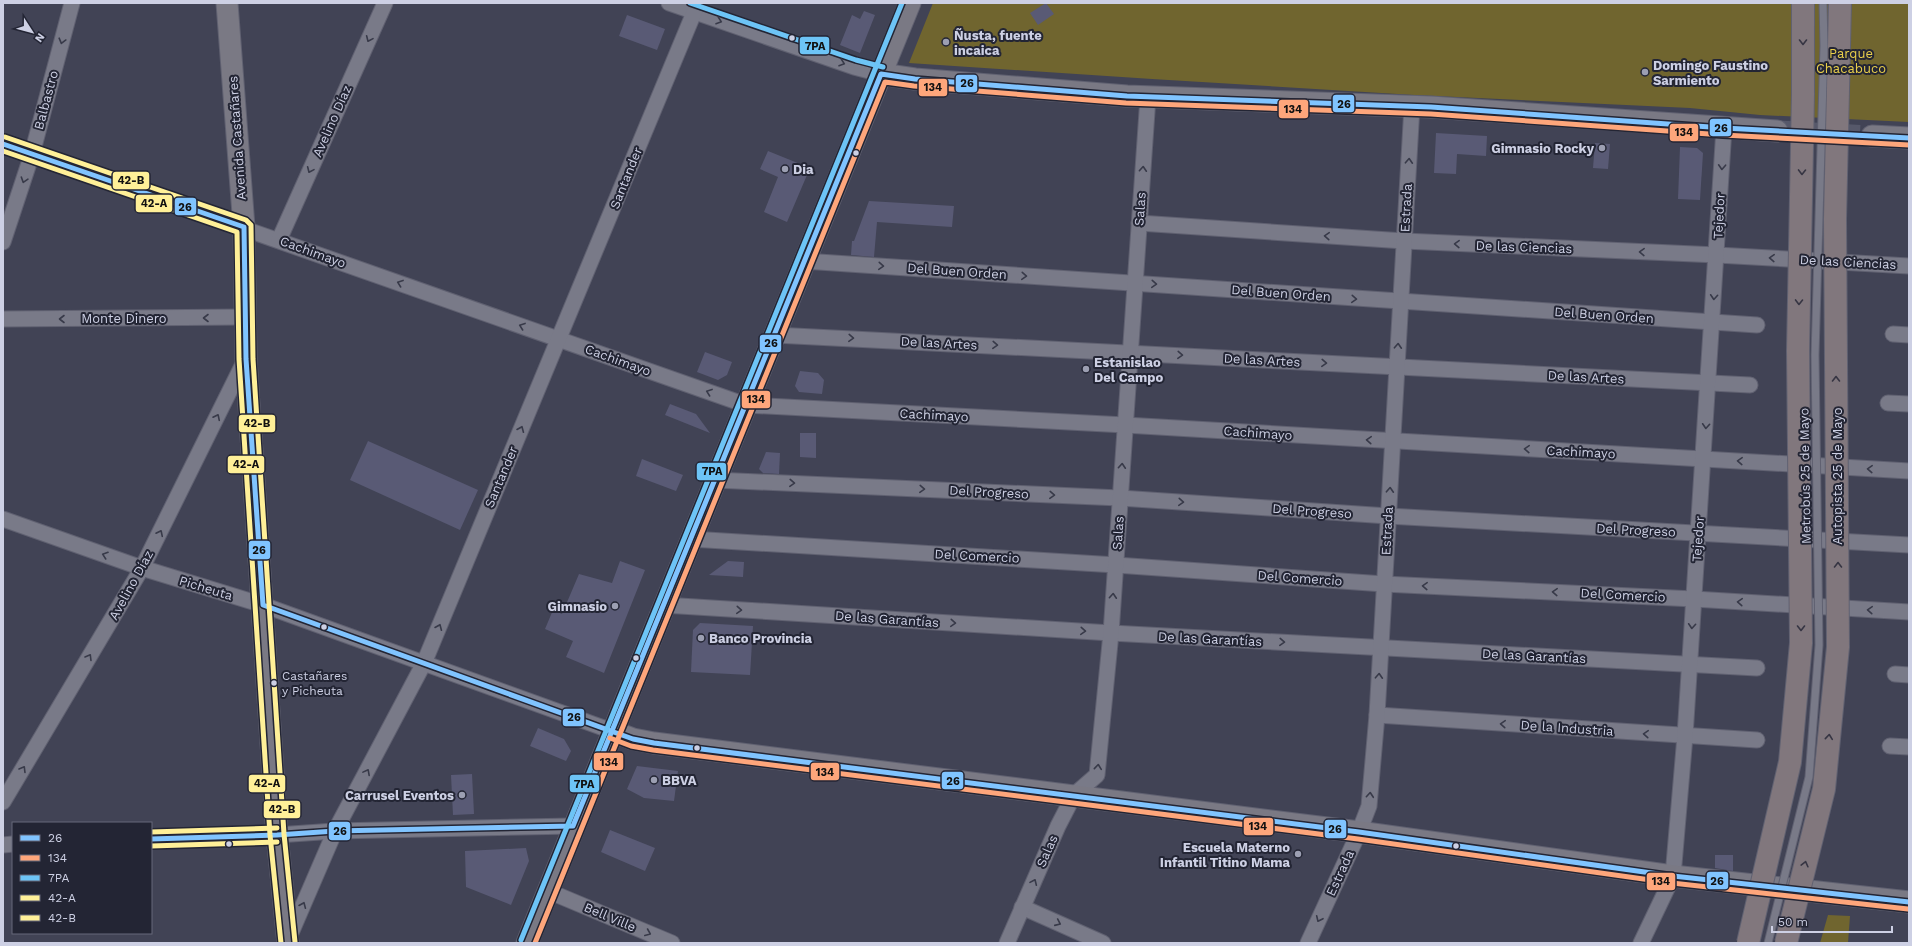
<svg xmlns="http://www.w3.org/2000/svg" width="1912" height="946" font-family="'Work Sans',sans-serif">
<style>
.green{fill:#70652f}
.building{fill:#595a75}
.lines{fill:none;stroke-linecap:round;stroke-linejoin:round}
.secondary-tunnel{stroke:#56586a;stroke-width:21;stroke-dasharray:21 10;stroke-linecap:butt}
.street-casing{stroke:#606171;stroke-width:17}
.secondary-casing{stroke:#606171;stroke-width:23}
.street{stroke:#797a88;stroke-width:15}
.secondary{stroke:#7a7984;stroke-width:21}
.lane-bridge-casing{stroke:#606171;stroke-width:9;stroke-linecap:butt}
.highway-bridge-casing{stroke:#606171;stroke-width:24;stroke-linecap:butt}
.lane-bridge{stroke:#797a88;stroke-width:7}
.highway-bridge{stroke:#81777d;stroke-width:22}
.bus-1-casing{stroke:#232534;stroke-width:8}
.bus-2-casing{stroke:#232534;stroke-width:8}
.bus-3-casing{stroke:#232534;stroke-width:8}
.bus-4-casing{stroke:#232534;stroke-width:8}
.bus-5-casing{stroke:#232534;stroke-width:8}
.bus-1{stroke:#80c4ff;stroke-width:5}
.bus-2{stroke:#fea67b;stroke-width:5}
.bus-3{stroke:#6dc4f6;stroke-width:5}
.bus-4{stroke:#fff098;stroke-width:5}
.bus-5{stroke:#fff098;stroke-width:5}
.oneway{stroke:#383a49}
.oneway2{stroke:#363543}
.bus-dot{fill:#cdd0e4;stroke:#232534;stroke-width:1.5}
.poi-dot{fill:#9c9fb2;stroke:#232534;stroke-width:1.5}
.labels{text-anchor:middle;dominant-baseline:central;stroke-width:4;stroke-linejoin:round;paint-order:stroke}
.bus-label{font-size:12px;fill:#cdd0e4;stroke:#232534;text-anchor:start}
.poi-label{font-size:13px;font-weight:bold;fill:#cdd0e4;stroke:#232534;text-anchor:start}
.park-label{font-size:13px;fill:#e8ce4b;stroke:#232534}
.street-label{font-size:13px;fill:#cdd0e4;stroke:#232534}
.line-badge{stroke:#232534;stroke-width:1.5}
.pale-badge-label{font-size:11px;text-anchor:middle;font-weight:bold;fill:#111}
</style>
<rect width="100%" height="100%" fill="#414355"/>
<g class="green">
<polygon points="933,3 1909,3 1909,122 1760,115 1690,108 1414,95 1152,79 909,63"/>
<polygon points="1828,915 1850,916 1848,943 1820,943"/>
</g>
<g class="building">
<polygon points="1046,3 1054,14 1038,25 1030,13"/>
<polygon points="864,11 875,15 860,53 840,45 852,15 860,19"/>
<polygon points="627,15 665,29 657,50 619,36"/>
<polygon points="1436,133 1487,136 1486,156 1457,154 1456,174 1434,173"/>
<polygon points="1595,143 1610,144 1608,169 1593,168"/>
<polygon points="1680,147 1697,148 1703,153 1700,200 1678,199"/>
<polygon points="768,151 810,168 787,222 764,212 778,177 760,169"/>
<polygon points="869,201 954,206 952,227 877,222 874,257 851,255 852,241 854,241"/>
<polygon points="705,352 732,362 727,375 718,380 697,372"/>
<polygon points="800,371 818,373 824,380 822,394 799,392 795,386"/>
<polygon points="670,404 696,414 710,433 665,415"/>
<polygon points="800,433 816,433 816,458 800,457"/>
<polygon points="368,441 478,490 460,530 350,480"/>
<polygon points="766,452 780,453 779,474 763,473 759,469"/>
<polygon points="642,459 683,475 676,491 636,476"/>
<polygon points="620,561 645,570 604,673 566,657 573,641 545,629 553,610 562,614 579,574 612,583"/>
<polygon points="728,561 744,562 743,577 709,575"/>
<polygon points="700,623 753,626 750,675 691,672 693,630"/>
<polygon points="538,728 564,739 571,751 566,761 530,746"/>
<polygon points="637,766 678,771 674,801 644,798 627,789"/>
<polygon points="472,774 474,814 453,815 451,775"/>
<polygon points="610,830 655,848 645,871 601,852"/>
<polygon points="526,848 529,861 511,905 466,887 465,851"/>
<polygon points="1715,855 1733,855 1733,871 1715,868"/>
</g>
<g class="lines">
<polyline class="secondary-tunnel" points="1777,131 1872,136"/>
<defs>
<g id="street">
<polyline points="669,3 854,67 881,74"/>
<polyline points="3,144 746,405 1125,425 1909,471"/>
<polyline points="1139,223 1404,241 1717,255 1909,266"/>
<polyline points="279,240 385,3"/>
<polyline points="3,242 32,154 72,3"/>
<polyline points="804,261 1757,325"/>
<polyline points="3,319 245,317"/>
<polyline points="1893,334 1909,335"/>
<polyline points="775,335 1750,385"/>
<polyline points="1888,403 1909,404"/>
<polyline points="715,480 1120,498 1388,516 1909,545"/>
<polyline points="3,519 142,568 263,605 612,731"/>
<polyline points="691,539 1116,565 1384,584 1694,599 1909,612"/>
<polyline points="664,605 1111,633 1757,668"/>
<polyline points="1895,674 1909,675"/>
<polyline points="1377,715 1757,740"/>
<polyline points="1890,746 1909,747"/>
<polyline points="3,802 142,568 245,360"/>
<polyline points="151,839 277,835 335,831 573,826"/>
<polyline points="3,845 13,844"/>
<polyline points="548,891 672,943"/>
<polyline points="1022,907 1103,943"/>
<polyline points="288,940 335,831 424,663 698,3"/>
<polyline points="1007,943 1058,826 1074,795 1097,775 1111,633 1148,97"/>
<polyline points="1308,943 1359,832 1369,806 1377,715 1412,106"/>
<polyline points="1641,943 1673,876 1685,736 1724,128"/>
</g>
<g id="secondary">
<polyline points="227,3 244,227 246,359 277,835 288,943"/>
<polyline points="881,74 915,79 1127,96 1431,107 1777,131"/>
<polyline points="1872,136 1909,138"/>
<polyline points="612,731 633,739 654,743 1359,832 1673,876 1909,902"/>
<polyline points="527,943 910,3"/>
</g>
</defs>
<use href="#street" class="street-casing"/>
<use href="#secondary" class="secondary-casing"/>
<use href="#street" class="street"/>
<use href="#secondary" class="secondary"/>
<defs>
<polyline id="lane-bridge" points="1768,943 1809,777 1819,645 1815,355 1824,46 1823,3"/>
<g id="highway-bridge">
<polyline points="1748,943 1790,762 1801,643 1798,351 1803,94 1803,3"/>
<polyline points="1786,943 1824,789 1838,647 1835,219 1840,3"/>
</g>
</defs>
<use href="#lane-bridge" class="lane-bridge-casing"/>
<use href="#highway-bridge" class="highway-bridge-casing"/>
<use href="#lane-bridge" class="lane-bridge"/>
<use href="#highway-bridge" class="highway-bridge"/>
<defs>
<g id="bus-1">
<polyline points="3,144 244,227 246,359 263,605 633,739 654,743 1359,832 1673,876 1909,902"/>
<polyline points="151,839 277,835 335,831 573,826 881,74 915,79 1127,96 1431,107 1724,128 1909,138"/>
</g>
<g id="bus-2">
<polyline points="610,738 631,746 653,750 1358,839 1672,883 1908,909"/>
<polyline points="535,943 885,82 914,86 1126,103 1431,114 1723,135 1909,145"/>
</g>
<g id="bus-3">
<polyline points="690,3 856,60 883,67"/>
<polyline points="521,940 902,3"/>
</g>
<g id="bus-4">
<polyline points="3,151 237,232 239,359 270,835 281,943"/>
<polyline points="151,846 277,842"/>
</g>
<g id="bus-5">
<polyline points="5,137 246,220 251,225 253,359 284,834 295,942"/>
<polyline points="151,832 277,828"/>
</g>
</defs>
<use href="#bus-1" class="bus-1-casing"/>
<use href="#bus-2" class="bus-2-casing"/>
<use href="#bus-3" class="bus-3-casing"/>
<use href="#bus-4" class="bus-4-casing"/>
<use href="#bus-5" class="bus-5-casing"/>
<use href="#bus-1" class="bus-1"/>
<use href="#bus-2" class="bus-2"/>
<use href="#bus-3" class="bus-3"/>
<use href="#bus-4" class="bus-4"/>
<use href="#bus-5" class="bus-5"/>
</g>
<defs><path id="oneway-chevron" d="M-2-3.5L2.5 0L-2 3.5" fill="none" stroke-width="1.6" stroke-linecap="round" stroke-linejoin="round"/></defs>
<g class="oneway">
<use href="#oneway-chevron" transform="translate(719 21) rotate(19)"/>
<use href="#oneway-chevron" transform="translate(369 39) rotate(114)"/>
<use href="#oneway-chevron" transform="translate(62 41) rotate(105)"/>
<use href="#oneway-chevron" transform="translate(842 63) rotate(19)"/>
<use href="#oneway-chevron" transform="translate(1409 161) rotate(-87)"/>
<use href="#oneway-chevron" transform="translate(1722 167) rotate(93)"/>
<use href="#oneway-chevron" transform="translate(1143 169) rotate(-86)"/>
<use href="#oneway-chevron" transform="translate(310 170) rotate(114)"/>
<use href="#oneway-chevron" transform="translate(24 180) rotate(108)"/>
<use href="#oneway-chevron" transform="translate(1327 236) rotate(-176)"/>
<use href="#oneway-chevron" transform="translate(1457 244) rotate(-178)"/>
<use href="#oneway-chevron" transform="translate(1642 252) rotate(-178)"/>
<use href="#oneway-chevron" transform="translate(1772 258) rotate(-177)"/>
<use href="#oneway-chevron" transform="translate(881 266) rotate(4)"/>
<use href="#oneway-chevron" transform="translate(1024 276) rotate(4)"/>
<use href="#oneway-chevron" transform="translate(400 283) rotate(-160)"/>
<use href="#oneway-chevron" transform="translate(1154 284) rotate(4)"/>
<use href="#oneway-chevron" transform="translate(1714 297) rotate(94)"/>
<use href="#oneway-chevron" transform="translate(1354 299) rotate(4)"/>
<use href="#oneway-chevron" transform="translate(206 318) rotate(180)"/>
<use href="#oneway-chevron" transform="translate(62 319) rotate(180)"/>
<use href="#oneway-chevron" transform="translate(522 326) rotate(-160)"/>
<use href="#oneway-chevron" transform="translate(851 338) rotate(3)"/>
<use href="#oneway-chevron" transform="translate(995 345) rotate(3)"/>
<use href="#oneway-chevron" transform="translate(1398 346) rotate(-87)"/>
<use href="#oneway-chevron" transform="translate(1180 355) rotate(3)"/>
<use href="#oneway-chevron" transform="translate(1324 363) rotate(3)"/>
<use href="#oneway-chevron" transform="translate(709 392) rotate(-160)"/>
<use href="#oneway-chevron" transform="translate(217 417) rotate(-64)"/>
<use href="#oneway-chevron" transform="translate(1706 426) rotate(94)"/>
<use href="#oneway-chevron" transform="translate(521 429) rotate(-67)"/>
<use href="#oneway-chevron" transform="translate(1369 440) rotate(-176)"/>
<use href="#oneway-chevron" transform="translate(1527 449) rotate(-177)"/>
<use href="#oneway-chevron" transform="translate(1740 461) rotate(-177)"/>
<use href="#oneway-chevron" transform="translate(1122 466) rotate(-86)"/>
<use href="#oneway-chevron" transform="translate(1870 469) rotate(-177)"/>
<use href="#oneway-chevron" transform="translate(792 483) rotate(3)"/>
<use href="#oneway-chevron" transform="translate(922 489) rotate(3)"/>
<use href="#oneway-chevron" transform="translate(1390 490) rotate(-87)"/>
<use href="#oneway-chevron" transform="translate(1052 495) rotate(3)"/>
<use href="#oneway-chevron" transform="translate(1181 502) rotate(4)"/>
<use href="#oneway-chevron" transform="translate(160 533) rotate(-64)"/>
<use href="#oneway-chevron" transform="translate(105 555) rotate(-161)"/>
<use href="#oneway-chevron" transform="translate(1425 586) rotate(-177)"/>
<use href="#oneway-chevron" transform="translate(1555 592) rotate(-177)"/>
<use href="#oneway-chevron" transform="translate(1113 596) rotate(-86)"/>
<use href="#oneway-chevron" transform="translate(1740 602) rotate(-176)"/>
<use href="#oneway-chevron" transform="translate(739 610) rotate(4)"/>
<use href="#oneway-chevron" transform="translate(1870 610) rotate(-176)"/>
<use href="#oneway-chevron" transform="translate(953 623) rotate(4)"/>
<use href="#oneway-chevron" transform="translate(1692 626) rotate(94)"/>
<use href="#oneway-chevron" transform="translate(439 627) rotate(-67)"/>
<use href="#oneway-chevron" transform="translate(1083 631) rotate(4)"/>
<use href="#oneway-chevron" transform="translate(1282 642) rotate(3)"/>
<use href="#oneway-chevron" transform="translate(89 657) rotate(-59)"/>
<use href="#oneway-chevron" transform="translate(1379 676) rotate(-87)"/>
<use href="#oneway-chevron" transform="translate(1503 724) rotate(-176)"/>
<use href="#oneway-chevron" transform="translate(1646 734) rotate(-176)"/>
<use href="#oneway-chevron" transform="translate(1098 767) rotate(-84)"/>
<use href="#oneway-chevron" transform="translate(23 769) rotate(-59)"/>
<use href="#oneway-chevron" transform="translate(367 772) rotate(-62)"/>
<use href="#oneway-chevron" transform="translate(1370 795) rotate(-85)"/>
<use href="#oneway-chevron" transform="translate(1034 882) rotate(-66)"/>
<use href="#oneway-chevron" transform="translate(303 905) rotate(-67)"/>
<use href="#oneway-chevron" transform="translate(1319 919) rotate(115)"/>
<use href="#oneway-chevron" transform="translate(1058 923) rotate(24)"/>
<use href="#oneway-chevron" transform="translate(648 933) rotate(23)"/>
</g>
<g class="oneway2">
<use href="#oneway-chevron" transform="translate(1803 42) rotate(90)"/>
<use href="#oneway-chevron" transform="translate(1802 172) rotate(91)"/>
<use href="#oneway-chevron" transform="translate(1799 302) rotate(91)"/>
<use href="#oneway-chevron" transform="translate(1836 379) rotate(-90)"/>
<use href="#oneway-chevron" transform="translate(1838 565) rotate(-90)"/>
<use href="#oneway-chevron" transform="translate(1801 628) rotate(90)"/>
<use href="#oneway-chevron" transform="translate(1829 737) rotate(-84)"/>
<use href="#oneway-chevron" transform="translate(1805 864) rotate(-76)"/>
</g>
<g class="bus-dot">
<circle cx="792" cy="38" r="3.5"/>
<circle cx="856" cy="153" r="3.5"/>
<circle cx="324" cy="627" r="3.5"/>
<circle cx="636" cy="658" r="3.5"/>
<circle cx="274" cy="683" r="3.5"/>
<circle cx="697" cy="748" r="3.5"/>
<circle cx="229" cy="844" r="3.5"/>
<circle cx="1456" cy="846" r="3.5"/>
</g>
<g class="poi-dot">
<circle cx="946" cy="42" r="4"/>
<circle cx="1645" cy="72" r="4"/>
<circle cx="1602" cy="148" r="4"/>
<circle cx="785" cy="169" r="4"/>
<circle cx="1086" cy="369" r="4"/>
<circle cx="615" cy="606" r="4"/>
<circle cx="701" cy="638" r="4"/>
<circle cx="654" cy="780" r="4"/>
<circle cx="462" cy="795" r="4"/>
<circle cx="1298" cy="854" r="4"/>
</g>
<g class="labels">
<g class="bus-label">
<text x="282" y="676">Castañares<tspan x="282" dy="15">y Picheuta</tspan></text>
</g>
<g class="poi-label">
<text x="954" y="35">Ñusta, fuente<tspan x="954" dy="15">incaica</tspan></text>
<text x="1653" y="65">Domingo Faustino<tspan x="1653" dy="15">Sarmiento</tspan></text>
<text x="1594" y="148" text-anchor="end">Gimnasio Rocky</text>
<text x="793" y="169">Dia</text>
<text x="1094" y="362">Estanislao<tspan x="1094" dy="15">Del Campo</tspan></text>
<text x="607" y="606" text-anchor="end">Gimnasio</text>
<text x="709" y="638">Banco Provincia</text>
<text x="662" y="780">BBVA</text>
<text x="454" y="795" text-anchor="end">Carrusel Eventos</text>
<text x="1290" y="847" text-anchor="end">Escuela Materno<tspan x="1290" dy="15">Infantil Titino Mama</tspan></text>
</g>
<g class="park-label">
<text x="1851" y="53">Parque<tspan x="1851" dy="15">Chacabuco</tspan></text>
</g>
<g class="street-label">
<text transform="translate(46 100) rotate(-75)">Balbastro</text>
<text transform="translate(332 121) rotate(-66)">Avelino Díaz</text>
<text transform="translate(237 138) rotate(-94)">Avenida Castañares</text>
<text transform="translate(626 178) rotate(-68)">Santander</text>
<text transform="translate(1406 208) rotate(-87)">Estrada</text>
<text transform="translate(1140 209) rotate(-86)">Salas</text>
<text transform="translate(1719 216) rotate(-87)">Tejedor</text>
<text transform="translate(1524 247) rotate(2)">De las Ciencias</text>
<text transform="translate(313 252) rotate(20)">Cachimayo</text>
<text transform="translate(1848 262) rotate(3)">De las Ciencias</text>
<text transform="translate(957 271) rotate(4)">Del Buen Orden</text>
<text transform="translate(1281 293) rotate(4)">Del Buen Orden</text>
<text transform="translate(1604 315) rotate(4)">Del Buen Orden</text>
<text x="124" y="318">Monte Dinero</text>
<text transform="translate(939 343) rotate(3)">De las Artes</text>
<text transform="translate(618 360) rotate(20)">Cachimayo</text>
<text transform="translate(1262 360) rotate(3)">De las Artes</text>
<text transform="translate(1586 377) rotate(3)">De las Artes</text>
<text transform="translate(934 415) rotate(3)">Cachimayo</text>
<text transform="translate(1258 433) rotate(4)">Cachimayo</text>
<text transform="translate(1581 452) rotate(3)">Cachimayo</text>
<text transform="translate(1805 476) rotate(-91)">Metrobús 25 de Mayo</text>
<text transform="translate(1837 476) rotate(-90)">Autopista 25 de Mayo</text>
<text transform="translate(501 477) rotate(-67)">Santander</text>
<text transform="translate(989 492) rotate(3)">Del Progreso</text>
<text transform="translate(1312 511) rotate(4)">Del Progreso</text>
<text transform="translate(1636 530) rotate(3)">Del Progreso</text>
<text transform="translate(1387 531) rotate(-87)">Estrada</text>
<text transform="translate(1118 533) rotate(-86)">Salas</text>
<text transform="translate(1698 539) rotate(-86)">Tejedor</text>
<text transform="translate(977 556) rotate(3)">Del Comercio</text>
<text transform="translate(1300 578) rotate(4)">Del Comercio</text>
<text transform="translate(131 585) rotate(-61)">Avelino Díaz</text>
<text transform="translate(206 588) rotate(17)">Picheuta</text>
<text transform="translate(1623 595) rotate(3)">Del Comercio</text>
<text transform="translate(887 619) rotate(4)">De las Garantías</text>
<text transform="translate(1210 639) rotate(3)">De las Garantías</text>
<text transform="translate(1534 656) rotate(3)">De las Garantías</text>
<text transform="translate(1567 728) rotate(4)">De la Industria</text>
<text transform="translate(1047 851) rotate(-66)">Salas</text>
<text transform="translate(1340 873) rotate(-65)">Estrada</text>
<text transform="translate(610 917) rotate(23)">Bell Ville</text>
</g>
</g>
<g class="line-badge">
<rect x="799" y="36" width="31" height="19" rx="4" fill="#6dc4f6"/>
<rect x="955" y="74" width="23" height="19" rx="4" fill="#80c4ff"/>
<rect x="918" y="78" width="30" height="19" rx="4" fill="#fea67b"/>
<rect x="1332" y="94" width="23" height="19" rx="4" fill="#80c4ff"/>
<rect x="1278" y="99" width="31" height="20" rx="4" fill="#fea67b"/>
<rect x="1709" y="118" width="23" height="19" rx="4" fill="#80c4ff"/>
<rect x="1669" y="123" width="30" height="19" rx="4" fill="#fea67b"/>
<rect x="112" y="171" width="38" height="19" rx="4" fill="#fff098"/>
<rect x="135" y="194" width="38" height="19" rx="4" fill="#fff098"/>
<rect x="174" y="197" width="23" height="19" rx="4" fill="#80c4ff"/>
<rect x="759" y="334" width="23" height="19" rx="4" fill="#80c4ff"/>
<rect x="741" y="390" width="30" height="19" rx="4" fill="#fea67b"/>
<rect x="238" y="414" width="38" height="19" rx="4" fill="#fff098"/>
<rect x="227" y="455" width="38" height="19" rx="4" fill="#fff098"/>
<rect x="696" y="462" width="31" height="19" rx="4" fill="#6dc4f6"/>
<rect x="248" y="540" width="23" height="20" rx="4" fill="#80c4ff"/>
<rect x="562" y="708" width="23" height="19" rx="4" fill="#80c4ff"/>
<rect x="593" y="752" width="31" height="19" rx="4" fill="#fea67b"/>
<rect x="810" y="762" width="30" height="19" rx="4" fill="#fea67b"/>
<rect x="941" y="771" width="23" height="19" rx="4" fill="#80c4ff"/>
<rect x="248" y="774" width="38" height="19" rx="4" fill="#fff098"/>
<rect x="569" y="774" width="31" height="19" rx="4" fill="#6dc4f6"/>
<rect x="263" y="800" width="38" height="19" rx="4" fill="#fff098"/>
<rect x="1243" y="817" width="31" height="19" rx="4" fill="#fea67b"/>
<rect x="1324" y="819" width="23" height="20" rx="4" fill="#80c4ff"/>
<rect x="328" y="821" width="23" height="20" rx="4" fill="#80c4ff"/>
<rect x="1706" y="871" width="23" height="19" rx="4" fill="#80c4ff"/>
<rect x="1646" y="872" width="30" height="19" rx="4" fill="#fea67b"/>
</g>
<g class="pale-badge-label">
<text x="815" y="50">7PA</text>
<text x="967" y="87">26</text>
<text x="933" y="91">134</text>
<text x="1344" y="108">26</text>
<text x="1293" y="113">134</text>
<text x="1721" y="132">26</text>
<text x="1684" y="136">134</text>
<text x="131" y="184">42-B</text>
<text x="154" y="207">42-A</text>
<text x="185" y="211">26</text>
<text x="771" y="347">26</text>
<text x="756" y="403">134</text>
<text x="257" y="427">42-B</text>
<text x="246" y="468">42-A</text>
<text x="712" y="475">7PA</text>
<text x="259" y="554">26</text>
<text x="574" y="721">26</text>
<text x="609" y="766">134</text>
<text x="825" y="776">134</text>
<text x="953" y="785">26</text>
<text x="267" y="787">42-A</text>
<text x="584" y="788">7PA</text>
<text x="282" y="813">42-B</text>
<text x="1258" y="830">134</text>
<text x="1335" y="833">26</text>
<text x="340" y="835">26</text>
<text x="1717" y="885">26</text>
<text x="1661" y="885">134</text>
</g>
<rect width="1912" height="946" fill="none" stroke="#cdd0e4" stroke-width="8"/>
<rect x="12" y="822" width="140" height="112" fill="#232534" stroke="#67697a"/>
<rect x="20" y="835" width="20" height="6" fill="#80c4ff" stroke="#67697a"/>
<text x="48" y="842" font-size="12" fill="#cdd0e4">26</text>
<rect x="20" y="855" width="20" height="6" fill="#fea67b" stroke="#67697a"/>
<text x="48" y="862" font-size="12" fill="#cdd0e4">134</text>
<rect x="20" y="875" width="20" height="6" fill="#6dc4f6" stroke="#67697a"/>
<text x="48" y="882" font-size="12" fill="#cdd0e4">7PA</text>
<rect x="20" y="895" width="20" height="6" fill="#fff098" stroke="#67697a"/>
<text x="48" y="902" font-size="12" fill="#cdd0e4">42-A</text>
<rect x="20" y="915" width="20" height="6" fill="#fff098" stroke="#67697a"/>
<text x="48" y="922" font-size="12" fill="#cdd0e4">42-B</text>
<g transform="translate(32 32) rotate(126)" stroke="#232534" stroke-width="3" paint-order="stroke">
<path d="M0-3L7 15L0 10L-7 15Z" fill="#cdd0e4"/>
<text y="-6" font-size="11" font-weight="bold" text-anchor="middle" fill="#cdd0e4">N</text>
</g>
<path d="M1772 926v6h120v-6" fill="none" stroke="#cdd0e4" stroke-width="2"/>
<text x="1778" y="926" font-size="12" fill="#cdd0e4" stroke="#232534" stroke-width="3" paint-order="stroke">50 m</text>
</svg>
